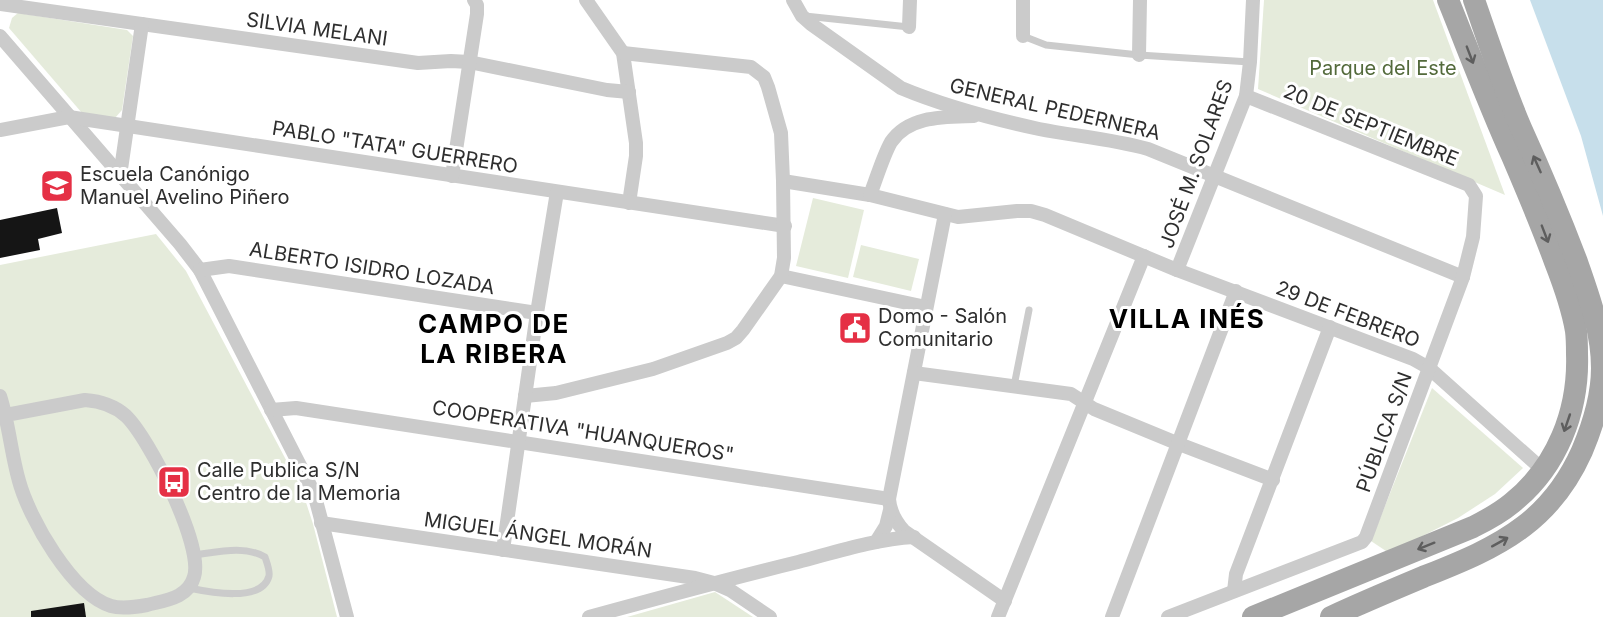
<svg xmlns="http://www.w3.org/2000/svg" width="1603" height="617" font-family="Inter,sans-serif">
<style>
.green{fill:#e5ebdb}
.water{fill:#c7dfeb}
.building{fill:#151515}
.lines{fill:none;stroke-linecap:round;stroke-linejoin:round}
.lane{stroke:#cbcbcb;stroke-width:7}
.street{stroke:#cbcbcb;stroke-width:14}
.primary{stroke:#a6a6a6;stroke-width:22}
.oneway{stroke:#5e5e5e}
.labels{text-anchor:middle;dominant-baseline:central;stroke-width:6;stroke-linejoin:round;paint-order:stroke}
.street-label{font-size:20px;fill:#2e2e2e;stroke:#fff}
.park-label{font-size:20px;fill:#536a3b;stroke:#fff}
.poi-label{font-size:20px;fill:#2e2e2e;stroke:#fff;text-anchor:start}
.district-label{font-size:26px;font-weight:bold;letter-spacing:1.5px;fill:#000;stroke:#fff}
</style>
<rect width="100%" height="100%" fill="#fff"/>
<g class="green">
<polygon points="1264,0 1433,0 1505,195 1258,89"/>
<polygon points="18,13 127,30 133,36 122,110 115,118 82,113 9,28 12,18"/>
<polygon points="813,198 864,210 848,278 796,266"/>
<polygon points="156,234 186,271 302,490 313,524 337,617 0,617 0,265"/>
<polygon points="861,245 919,259 911,291 853,277"/>
<polygon points="1432,388 1523,468 1495,494 1458,518 1389,553 1371,541"/>
<polygon points="715,592 753,617 627,617"/>
</g>
<polygon class="water" points="1530,0 1603,0 1603,216 1581,136"/>
<g class="building">
<polygon points="57,208 62,233 38,239 40,250 0,258 0,220"/>
<circle cx="855" cy="327" r="9"/>
<polygon points="84,603 86,617 31,617 31,611"/>
</g>
<g class="lines">
<g class="lane">
<polyline points="805,16 909,27"/>
<polyline points="1023,36 1046,45 1139,55 1250,62"/>
<polyline points="1014,386 1029,310"/>
<path d="M189,588c19,4 73,15 80,-12 1,-6 -2,-13 -4,-19 -21,-12 -47,-5 -70,-2"/>
</g>
<g class="street">
<polyline points="586,0 623,53 636,143 636,156 629,203"/>
<path d="M793,0l9,16 9,8 90,64c43,18 92,31 138,41 36,7 73,10 109,20l315,128"/>
<polyline points="0,4 418,63 451,61 469,62 607,90 629,92"/>
<polyline points="909,27 910,0"/>
<polyline points="0,36 180,244 200,270 314,493 347,617"/>
<polyline points="1023,36 1023,0"/>
<polyline points="1139,55 1140,0"/>
<polyline points="0,130 69,117 785,226"/>
<polyline points="120,176 142,24"/>
<polyline points="452,176 477,14 477,5 474,0"/>
<polyline points="783,181 870,195 958,217 1017,211 1031,211 1045,215 1177,270 1413,359 1429,368 1543,470"/>
<path d="M870,195c6,-15 13,-39 21,-53 18,-27 55,-25 83,-26"/>
<path d="M945,214l-56,285c1,13 6,22 15,32l101,70"/>
<polyline points="200,270 229,266 537,313"/>
<polyline points="1177,270 1246,96 1250,62 1253,0"/>
<polyline points="781,276 926,307"/>
<polyline points="914,373 1071,394 1094,409 1179,444 1273,480"/>
<path d="M0,396c9,28 11,57 19,85 10,37 53,113 92,125 10,3 25,1 36,-1 19,-5 41,-7 47,-28 10,-31 -45,-139 -68,-161 -11,-10 -27,-15 -41,-16l-79,15"/>
<polyline points="525,396 556,393 653,369 727,343 736,338 743,330 781,276 784,258 783,181 781,133 768,87 764,77 751,67 623,53"/>
<polyline points="271,410 296,408 889,499"/>
<polyline points="321,523 695,578 714,583 730,590 770,617"/>
<polyline points="876,542 886,526 890,510"/>
<polyline points="503,550 537,313 557,192"/>
<polyline points="1234,591 1236,574 1330,327"/>
<path d="M589,617c69,-19 139,-38 209,-55 38,-10 77,-23 116,-25"/>
<polyline points="998,617 1144,256"/>
<polyline points="1112,617 1236,291"/>
<polyline points="1168,617 1362,542 1366,537 1463,277 1473,237 1476,196 1469,185 1246,96"/>
</g>
<g class="primary">
<path d="M1253,617l220,-90c14,-7 27,-14 39,-24 45,-36 67,-92 65,-149 0,-7 0,-15 -1,-23 -4,-24 -12,-46 -21,-69 -13,-36 -28,-71 -43,-106 -23,-51 -43,-104 -64,-156"/>
<path d="M1331,617c30,-14 61,-27 92,-40 35,-14 71,-28 101,-51 25,-19 45,-46 58,-75 11,-26 20,-54 20,-83 0,-37 -13,-71 -25,-106 -17,-45 -36,-90 -56,-134 -18,-42 -32,-85 -47,-128"/>
</g>
</g>
<defs><path id="oneway-shaft" d="M-6 0H5M1.5-3L5.5 0L1.5 3" fill="none" stroke-width="1.6" stroke-linecap="round" stroke-linejoin="round" transform="scale(1.5)"/></defs>
<g class="oneway">
<use href="#oneway-shaft" transform="translate(1470 55) rotate(69)"/>
<use href="#oneway-shaft" transform="translate(1537 164) rotate(-114)"/>
<use href="#oneway-shaft" transform="translate(1545 234) rotate(69)"/>
<use href="#oneway-shaft" transform="translate(1567 423) rotate(109)"/>
<use href="#oneway-shaft" transform="translate(1500 542) rotate(-29)"/>
<use href="#oneway-shaft" transform="translate(1426 546) rotate(158)"/>
</g>
<defs>
<symbol id="school-square" viewBox="-11 -11 22 22"><rect x="-9" y="-9" width="18" height="18" rx="4" fill="#e53045" stroke="#fff"/><path d="M0-5L7-2L0 1L-7-2ZM-4 1L0 2.5L4 1V4Q0 6-4 4Z" fill="#fff"/></symbol>
<symbol id="civic-square" viewBox="-11 -11 22 22"><rect x="-9" y="-9" width="18" height="18" rx="4" fill="#e53045" stroke="#fff"/><path d="M-.6-6.5H3V-4.5H.6V-3L4-1V1h2V6H-6V1h2V-1L-.6-3ZM-1.2 2.5V6h2.4V2.5Z" fill="#fff"/></symbol>
<symbol id="bus-square" viewBox="-11 -11 22 22"><rect x="-9" y="-9" width="18" height="18" rx="4" fill="#e53045" stroke="#fff"/><path d="M-5-6H5V4H4V6H2V4H-2V6H-4V4H-5ZM-3.5-4V0h7V-4ZM-3.5 1.2v1.5H-2V1.2ZM2 1.2v1.5H3.5V1.2Z" fill="#fff"/></symbol>
</defs>
<g fill-rule="evenodd">
<use href="#school-square" x="38" y="167" width="38" height="38"/>
<use href="#civic-square" x="836" y="309" width="38" height="38"/>
<use href="#bus-square" x="155" y="463" width="38" height="38"/>
</g>
<g class="labels">
<g class="street-label">
<text transform="translate(317 29) rotate(8)">SILVIA MELANI</text>
<text transform="translate(1055 109) rotate(13)">GENERAL PEDERNERA</text>
<text transform="translate(1371 125) rotate(22)">20 DE SEPTIEMBRE</text>
<text transform="translate(395 147) rotate(9)">PABLO "TATA" GUERRERO</text>
<text transform="translate(1196 164) rotate(-70)">JOSÉ M. SOLARES</text>
<text transform="translate(372 268) rotate(9)">ALBERTO ISIDRO LOZADA</text>
<text transform="translate(1348 314) rotate(21)">29 DE FEBRERO</text>
<text transform="translate(583 431) rotate(9)">COOPERATIVA "HUANQUEROS"</text>
<text transform="translate(1384 432) rotate(-70)">PÚBLICA S/N</text>
<text transform="translate(538 535) rotate(8)">MIGUEL ÁNGEL MORÁN</text>
</g>
<g class="park-label">
<text x="1383" y="68">Parque del Este</text>
</g>
<g class="poi-label">
<text x="80" y="174">Escuela Canónigo<tspan x="80" dy="23">Manuel Avelino Piñero</tspan></text>
<text x="878" y="316">Domo - Salón<tspan x="878" dy="23">Comunitario</tspan></text>
<text x="197" y="470">Calle Publica S/N<tspan x="197" dy="23">Centro de la Memoria</tspan></text>
</g>
<g class="district-label">
<text x="1187" y="318">VILLA INÉS</text>
<text x="494" y="323">CAMPO DE<tspan x="494" dy="30">LA RIBERA</tspan></text>
</g>
</g>
</svg>
